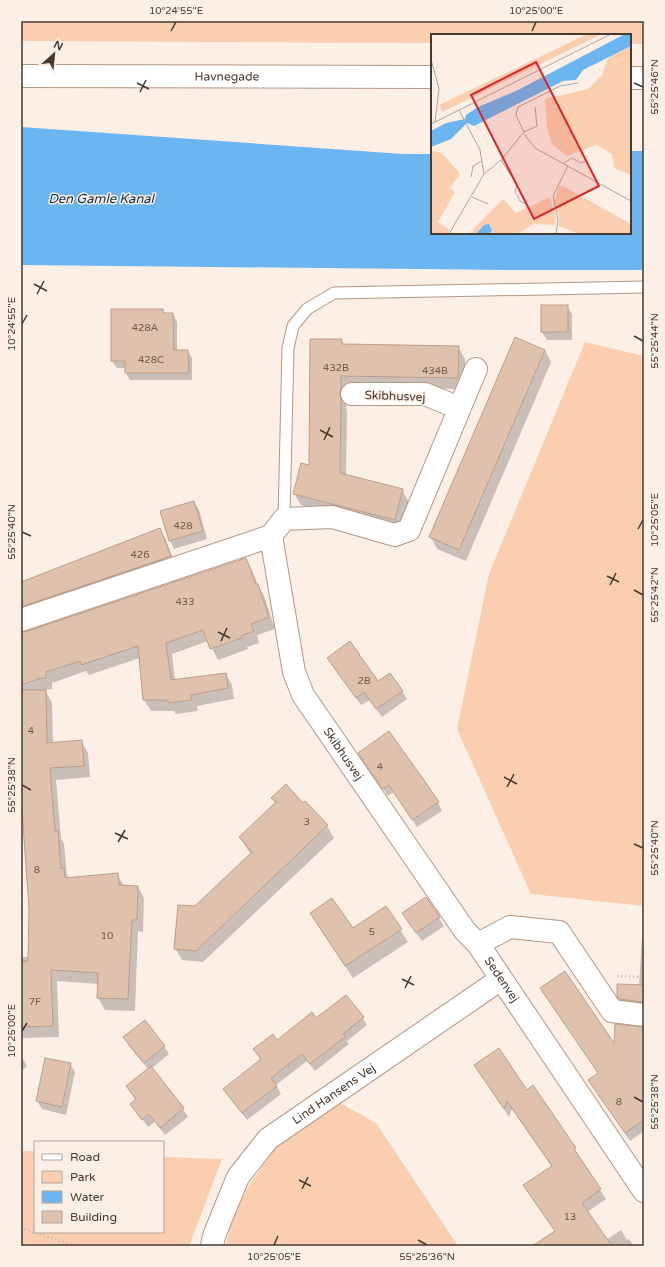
<svg xmlns="http://www.w3.org/2000/svg" width="665" height="1267" font-family="'Varela Round',sans-serif">
<style>
.green{fill:#fbceb0}
.water{fill:#6bb6f1}
.shadow{fill:#0003}
.building{fill:#e0c1ac;stroke:#bc9e8a}
.lines{fill:none;stroke-linecap:round;stroke-linejoin:round}
.service-casing{stroke:#b59783;stroke-width:13}
.minor-casing{stroke:#b59783;stroke-width:24}
.tertiary-casing{stroke:#b59783;stroke-width:24}
.path{stroke:#c3b6ad;stroke-width:2.5;stroke-dasharray:1 3;stroke-linecap:butt}
.service{stroke:#fff;stroke-width:11}
.minor{stroke:#fff;stroke-width:22}
.tertiary{stroke:#fff;stroke-width:22}
.ticks{fill:none;stroke:#463930;stroke-width:1.5}
.labels{text-anchor:middle;dominant-baseline:central;stroke-width:3;stroke-linejoin:round;paint-order:stroke}
.number-label{font-size:10px;fill:#6c5b4f}
.street-label{font-size:12px;fill:#463930;stroke:#fcefe6}
.water-label{font-size:13px;font-style:italic;fill:#0c2d44;stroke:#fcefe6}
.inset-road{fill:none;stroke:#b3a69d;stroke-width:1}
.view{fill:#d62828;fill-opacity:0.15;stroke:#d62828;stroke-width:2}
.inset-edge{fill:none;stroke:#463930;stroke-width:2}
.neatline{fill:none;stroke:#463930;stroke-width:1.5}
.ticks-label{font-size:10px;text-anchor:middle;fill:#463930}
</style>
<rect width="100%" height="100%" fill="#fcefe6"/>
<g class="green">
<polygon points="21,21 644,21 644,44 630,44 630,35 432,35 432,43 21,41"/>
<polygon points="585,342 644,356 644,906 531,894 457,729 489,574"/>
<polygon points="340,1103 376,1123 458,1246 226,1246 232,1217 249,1185 276,1147"/>
<polygon points="21,1151 35,1151 35,1232 163,1232 163,1157 222,1159 189,1246 21,1246"/>
</g>
<polygon class="water" points="21,127 403,154 432,154 432,233 630,233 630,151 644,151 644,270 514,270 21,265"/>
<g class="shadow">
<polygon points="567,306 572,314 572,340 547,340 542,332"/>
<polygon points="163,310 165,314 173,314 177,322 177,351 188,351 192,358 192,380 130,380 126,373 126,368 117,368 112,361"/>
<polygon points="341,340 344,345 458,347 465,359 465,389 348,388 347,400 346,406 347,412 346,476 402,490 409,502 402,531 301,505 294,493 310,466"/>
<polygon points="545,350 551,362 466,561 437,549 431,537"/>
<polygon points="194,502 199,510 207,539 174,549 170,541"/>
<polygon points="159,529 166,540 176,567 21,620 21,583"/>
<polygon points="246,559 252,570 258,586 264,596 275,629 257,635 259,643 247,647 248,649 218,660 208,641 172,654 175,680 226,674 232,685 234,699 197,706 198,711 176,714 174,711 151,711 144,700 140,658 89,675 86,671 52,683 52,689 45,690 52,703 53,744 81,741 88,753 90,777 56,780 61,838 64,844 67,875 69,878 117,874 124,886 138,887 144,898 143,932 138,931 135,1011 105,1010 98,998 98,984 57,981 59,1037 21,1038 21,957 29,957 30,909 21,784 21,633 25,633"/>
<polygon points="359,655 378,682 402,691 407,699 382,717 370,700 361,705 328,658"/>
<polygon points="364,761 438,803 442,811 417,827 394,792 388,796"/>
<polygon points="272,798 303,804 305,802 327,826 334,838 203,962 182,960 175,948 195,907 251,854 247,849 240,837 276,804"/>
<polygon points="386,908 408,942 353,978 318,925 352,930"/>
<polygon points="439,918 444,926 422,941 408,921"/>
<polygon points="642,937 644,937 644,1010 623,1004 618,995 639,986"/>
<polygon points="541,989 615,1046 644,1028 644,1131 630,1141 594,1088 599,1073"/>
<polygon points="363,1018 367,1025 347,1041 349,1044 315,1071 307,1061 276,1085 281,1094 247,1120 229,1097 224,1089 261,1060 254,1049 277,1041 316,1020"/>
<polygon points="125,1038 164,1046 169,1054 152,1068 183,1109 188,1117 165,1135 155,1122 148,1127 131,1104 136,1100 127,1086 148,1069 129,1046"/>
<polygon points="21,1056 27,1066 21,1072"/>
<polygon points="46,1059 70,1064 75,1072 66,1115 42,1109 37,1101"/>
<polygon points="481,1074 526,1091 533,1087 575,1149 579,1158 606,1199 587,1212 606,1240 621,1230 627,1240 629,1239 634,1246 554,1246 555,1231 552,1167 512,1109 509,1117"/>
</g>
<g class="building">
<rect x="541" y="305" width="27" height="27"/>
<polygon points="111,309 163,309 163,313 173,313 174,350 188,350 189,373 125,373 125,361 111,361"/>
<polygon points="515,337 545,350 459,550 429,537"/>
<polygon points="310,339 342,339 342,344 459,346 458,378 341,376 341,388 340,394 341,400 340,473 403,489 395,520 293,494 301,463 309,465"/>
<polygon points="194,501 203,531 169,541 160,511"/>
<polygon points="160,528 171,556 21,607 21,582"/>
<polygon points="246,558 256,584 258,584 269,617 251,624 254,631 241,636 242,638 210,649 203,630 166,643 171,680 226,673 228,688 191,695 192,700 168,703 168,700 143,700 138,646 81,665 80,661 46,672 46,678 41,678 21,685 21,632 25,632"/>
<polygon points="350,641 360,655 359,656 361,657 378,681 390,673 403,691 376,709 364,692 356,698 327,658"/>
<polygon points="21,690 46,690 47,743 82,740 84,766 50,768 55,831 58,831 61,869 64,868 65,878 118,873 119,885 138,886 137,920 132,920 128,999 97,998 98,973 51,970 53,1026 21,1027 21,961 28,961 29,909 21,796"/>
<polygon points="389,731 426,783 439,802 412,820 389,785 383,789 358,753"/>
<polygon points="286,784 303,803 305,801 328,825 196,951 174,949 178,905 195,906 252,852 239,837 276,802 271,798"/>
<polygon points="426,897 440,917 416,933 402,913"/>
<polygon points="332,898 353,928 386,906 402,929 345,966 310,913"/>
<polygon points="565,971 614,1043 615,1024 644,1027 644,1120 625,1133 588,1080 598,1073 540,988"/>
<polygon points="617,984 644,985 644,1002 619,999 617,995"/>
<polygon points="346,995 364,1017 343,1034 346,1036 310,1064 302,1054 271,1078 277,1086 242,1113 223,1089 261,1059 253,1049 273,1034 277,1040 312,1012 316,1018"/>
<polygon points="145,1020 165,1046 144,1063 123,1037"/>
<polygon points="499,1048 527,1090 533,1085 576,1148 574,1149 601,1189 582,1203 612,1246 532,1246 555,1231 523,1185 552,1166 507,1101 504,1109 474,1065"/>
<polygon points="45,1058 71,1063 62,1107 36,1101"/>
<polygon points="151,1066 184,1108 160,1128 149,1114 142,1120 130,1104 136,1099 126,1086"/>
</g>
<g class="lines">
<defs>
<polyline id="service" points="284,519 288,348 293,326 307,309 334,293 644,287"/>
<g id="minor">
<polyline points="352,394 425,394 459,408"/>
<path id="s1" d="M271,536l23,136 9,23 162,236 13,13 166,247"/>
<polyline points="21,620 271,536 284,519 332,517 395,535 409,530 476,369"/>
<polyline points="478,944 510,927 559,932 612,1011 644,1015"/>
<path id="s2" d="M212,1246l2,-10 6,-15 18,-44 30,-38 233,-160"/>
</g>
<g id="tertiary">
<path id="s3" d="M21,76l411,1"/>
<polyline points="630,78 644,78"/>
</g>
</defs>
<use href="#service" class="service-casing"/>
<use href="#minor" class="minor-casing"/>
<use href="#tertiary" class="tertiary-casing"/>
<g class="path">
<polyline points="617,976 644,977"/>
<polyline points="21,1228 75,1246"/>
</g>
<use href="#service" class="service"/>
<use href="#minor" class="minor"/>
<use href="#tertiary" class="tertiary"/>
</g>
<path class="ticks" d="M171,31l5,-9M532,31l4,-9M137,83l12,6M634,83l9,4M140,92l6,-12M34,284l13,7M37,294l7,-13M22,324l5,-9M634,336l9,5M320,430l13,7M324,440l6,-13M638,529l5,-9M22,532l9,4M607,576l12,6M610,585l6,-12M634,590l9,5M218,632l12,6M221,641l6,-13M504,777l13,7M22,785l9,5M507,787l7,-13M115,833l13,6M118,842l7,-12M634,844l9,4M402,979l12,6M405,988l6,-12M22,1031l5,-8M634,1097l9,5M299,1180l12,6M302,1189l6,-12M418,1240l9,5M274,1245l4,-9"/>
<g class="labels">
<g class="number-label">
<text x="145" y="328">428A</text>
<text x="151" y="360">428C</text>
<text x="336" y="368">432B</text>
<text x="435" y="371">434B</text>
<text x="183" y="526">428</text>
<text x="140" y="555">426</text>
<text x="185" y="602">433</text>
<text x="364" y="681">2B</text>
<text x="31" y="731">4</text>
<text x="380" y="767">4</text>
<text x="307" y="822">3</text>
<text x="37" y="870">8</text>
<text x="372" y="932">5</text>
<text x="107" y="936">10</text>
<text x="35" y="1002">7F</text>
<text x="619" y="1102">8</text>
<text x="570" y="1217">13</text>
</g>
<g class="street-label">
<text stroke="none"><textPath href="#s3" startOffset="206">Havnegade</textPath></text>
<text transform="translate(395 396) rotate(2)">Skibhusvej</text>
<text stroke="none"><textPath href="#s1" startOffset="234">Skibhusvej</textPath></text>
<text stroke="none"><textPath href="#s1" startOffset="510">Sedenvej</textPath></text>
<text stroke="none"><textPath href="#s2" startOffset="202">Lind Hansens Vej</textPath></text>
</g>
<g class="water-label">
<text x="101" y="199">Den Gamle Kanal</text>
</g>
</g>
<g transform="translate(431 34)">
<rect width="200" height="200" fill="#fcefe6"/>
<path d="M156,0h15l-160,78 -3,-7zM200,12v129l-17,-7 -2,-14 -15,-9 -30,11 -15,-12 -5,-17 -2,-28 43,-10 14,-14 6,-17zM3,117l8,2 18,21 -10,14 5,4 -17,30 12,8 -3,4h-16v-82zM128,152h4l68,38v10h-52l-20,-8v-10l-5,-14zM119,163l6,20 -1,8 -21,-1 -17,10h-46l5,-8 27,-27 13,14z" fill="#fbceb0"/>
<path d="M194,0h6v12l-48,24 -7,10 -13,1 -89,45 -7,-3 -16,16 -20,8v-16l15,-8 19,-4 1,-4 12,-8 40,-17zM58,190l3,6 -3,4h-13l8,-9z" fill="#6bb6f1"/>
<path class="inset-road" d="M0,25l8,30 -4,33M28,76l21,40 4,24M0,90l180,-90M93,98l-8,-17 2,-8 42,-21 18,-3M93,100l11,14 96,53M70,126l16,25 -2,7 5,9 6,3M133,129l8,-5 9,5 5,-2M40,143l2,-11 9,-5M41,163l16,7M18,200l35,-60 17,-14 23,-28 13,-6 -2,-19M125,200l2,-14 -5,-24 15,-30"/>
<path class="view" d="M105,28l63,124 -65,33 -63,-124z"/>
<rect width="200" height="200" class="inset-edge"/>
</g>
<rect width="665" height="1267" fill="none" stroke="#fcefe6" stroke-width="44"/>
<rect x="34" y="1141" width="130" height="92" fill="#fcefe6" stroke="#b3a69d"/>
<rect x="42" y="1154" width="20" height="6" fill="#ffffff" stroke="#b3a69d"/>
<text x="70" y="1161" font-size="12" fill="#463930">Road</text>
<rect x="42" y="1171" width="20" height="12" fill="#fbceb0" stroke="#b3a69d"/>
<text x="70" y="1181" font-size="12" fill="#463930">Park</text>
<rect x="42" y="1191" width="20" height="12" fill="#6bb6f1" stroke="#b3a69d"/>
<text x="70" y="1201" font-size="12" fill="#463930">Water</text>
<rect x="42" y="1211" width="20" height="12" fill="#e0c1ac" stroke="#b3a69d"/>
<text x="70" y="1221" font-size="12" fill="#463930">Building</text>
<g transform="translate(54 54) rotate(27)" stroke="#fcefe6" stroke-width="3" paint-order="stroke">
<path d="M0-3L7 15L0 10L-7 15Z" fill="#463930"/>
<text y="-6" font-size="11" font-weight="bold" text-anchor="middle" fill="#463930">N</text>
</g>
<rect x="22" y="22" width="621" height="1223" class="neatline"/>
<g class="ticks-label">
<text x="176" y="14">10°24'55"E</text>
<text x="536" y="14">10°25'00"E</text>
<text transform="translate(654 87) rotate(-90)" y="4">55°25'46"N</text>
<text transform="translate(11 324) rotate(-90)" y="4">10°24'55"E</text>
<text transform="translate(654 341) rotate(-90)" y="4">55°25'44"N</text>
<text transform="translate(654 520) rotate(-90)" y="4">10°25'05"E</text>
<text transform="translate(11 532) rotate(-90)" y="4">55°25'40"N</text>
<text transform="translate(654 595) rotate(-90)" y="4">55°25'42"N</text>
<text transform="translate(11 785) rotate(-90)" y="4">55°25'38"N</text>
<text transform="translate(654 848) rotate(-90)" y="4">55°25'40"N</text>
<text transform="translate(11 1031) rotate(-90)" y="4">10°25'00"E</text>
<text transform="translate(654 1102) rotate(-90)" y="4">55°25'38"N</text>
<text x="274" y="1260">10°25'05"E</text>
<text x="427" y="1260">55°25'36"N</text>
</g>
</svg>
